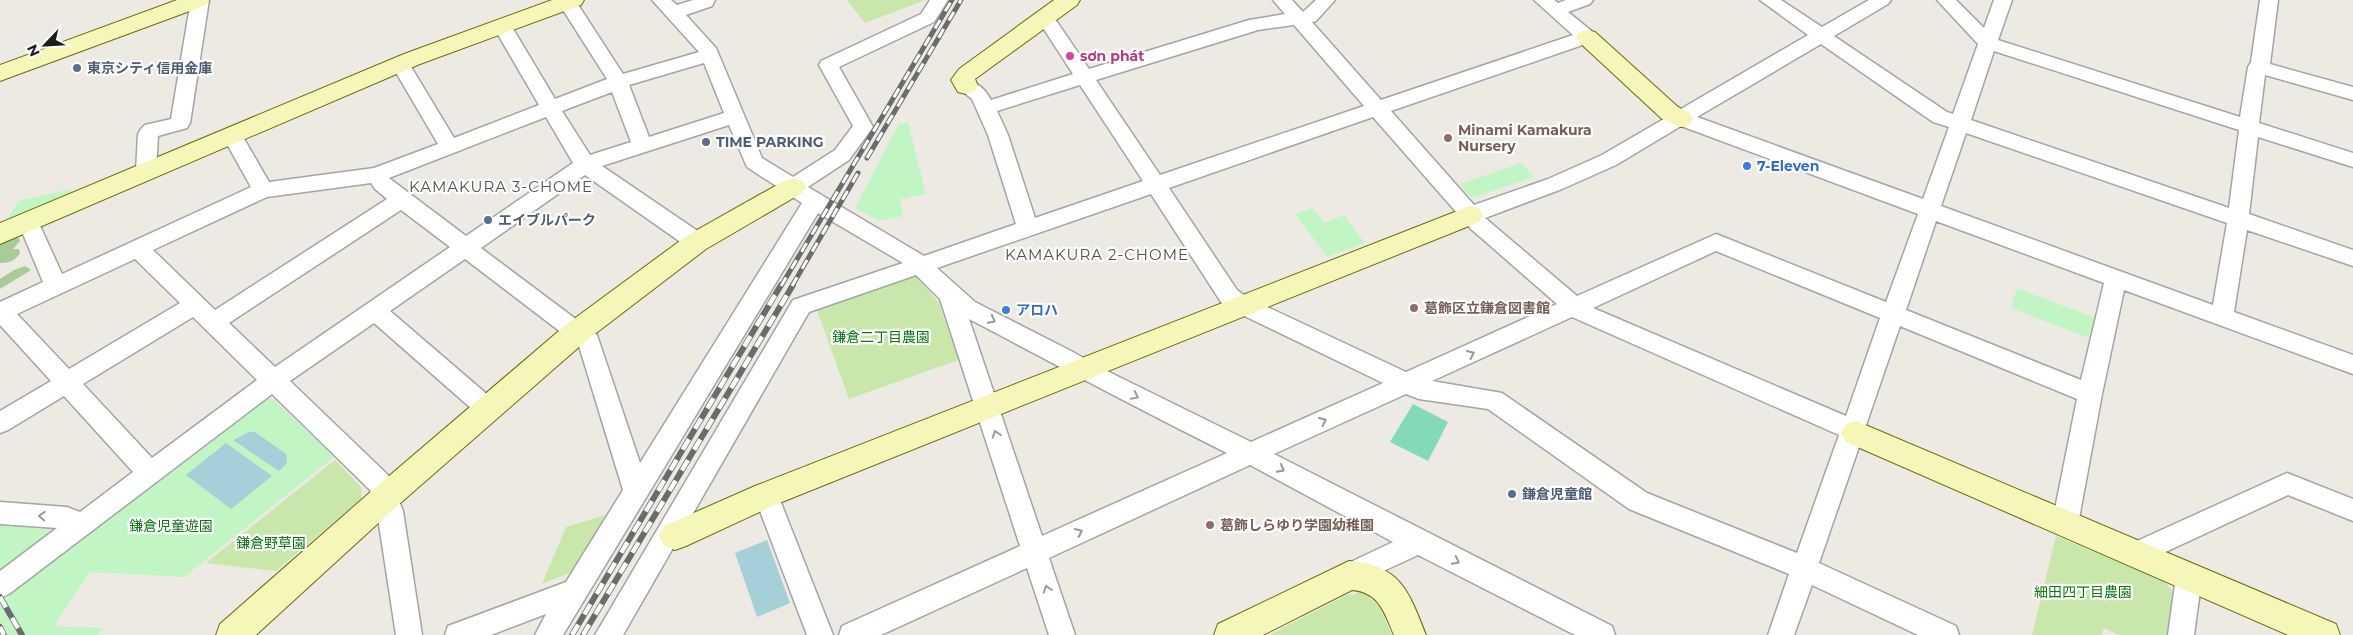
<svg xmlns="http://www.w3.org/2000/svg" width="2353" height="635" font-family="Montserrat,'Noto Sans JP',sans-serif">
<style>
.grass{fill:#c9e6ab}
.forest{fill:#a9cb99}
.park{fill:#c1f6c4}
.pitch{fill:#84d9b6}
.water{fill:#a5cfd9}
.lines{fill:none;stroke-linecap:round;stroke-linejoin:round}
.street-casing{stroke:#a4a4a4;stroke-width:3}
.secondary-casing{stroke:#666e0a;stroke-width:2}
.street{fill:#fff;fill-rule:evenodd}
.secondary{fill:#f5f6b8;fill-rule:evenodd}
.rail-far1-casing{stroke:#6b6b6b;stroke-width:5}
.rail-casing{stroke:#6b6b6b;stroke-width:6}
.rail-far1{stroke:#fff;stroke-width:3;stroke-dasharray:10;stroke-linecap:butt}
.rail{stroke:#fff;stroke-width:4.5;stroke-dasharray:12;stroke-linecap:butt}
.oneway{stroke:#999}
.hotel-dot{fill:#d1479c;stroke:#fff;stroke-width:2}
.service-dot{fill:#5c6f8a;stroke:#fff;stroke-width:2}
.education-dot{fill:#8d6e63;stroke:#fff;stroke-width:2}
.shop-dot{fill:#3f7fe0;stroke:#fff;stroke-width:2}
.labels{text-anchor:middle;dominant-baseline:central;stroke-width:4.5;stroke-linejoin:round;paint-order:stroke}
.hotel-label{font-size:14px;font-weight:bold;fill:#b23c85;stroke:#fff;text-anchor:start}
.service-label{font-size:14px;font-weight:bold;fill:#4e5e75;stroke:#fff;text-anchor:start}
.education-label{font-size:14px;font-weight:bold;fill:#785e54;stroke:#fff;text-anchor:start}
.shop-label{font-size:14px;font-weight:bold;fill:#366cbe;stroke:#fff;text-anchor:start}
.park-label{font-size:14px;fill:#107516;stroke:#fff}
.neighbourhood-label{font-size:15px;letter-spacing:1px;fill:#505050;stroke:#fff}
</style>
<rect width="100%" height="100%" fill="#edeae3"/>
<g class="grass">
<polygon points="847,0 925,0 865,23"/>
<polygon points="916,276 939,303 958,360 849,399 817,310"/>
<polygon points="335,460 361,487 361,499 276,571 206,563"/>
<polygon points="609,514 572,572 542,584 566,527"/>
<polygon points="2056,536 2164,581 2175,594 2167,635 2120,635 2103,628 2102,635 2032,635"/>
<polygon points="1361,591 1378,605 1392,635 1269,635 1349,594 1353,595"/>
</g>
<g class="forest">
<path d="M13,237l6,1 1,3 -7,8h6l1,4c-5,8 -11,10 -20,10v-21z"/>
<polygon points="25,266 31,270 0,289 0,279 14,270"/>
</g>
<g class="park">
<polygon points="908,122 926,194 900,199 903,216 879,221 855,208 899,124"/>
<polygon points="1521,163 1534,177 1475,197 1471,197 1460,184"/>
<polygon points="71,189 74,196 4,226 18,201"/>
<polygon points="1312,208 1324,223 1344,215 1365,243 1327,257 1295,214"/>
<polygon points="2017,288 2096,318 2091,339 2011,308"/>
<polygon points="272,398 334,457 184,577 90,572 54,626 102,628 99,635 0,635 0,525 54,530 261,399"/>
</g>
<polygon class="pitch" points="1413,404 1448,422 1428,461 1390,442"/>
<g class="water">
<polygon points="249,432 255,432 286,454 287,463 279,471 233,440"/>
<polygon points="226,443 272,476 231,509 186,475"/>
<polygon points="767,540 790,603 757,617 735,553"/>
</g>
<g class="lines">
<defs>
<g id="street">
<polygon points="191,0 209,0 190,123 187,128 158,136 156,171 153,176 146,178 139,176 136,171 138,134 141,129 145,125 171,119"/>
<path d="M559,0h16l48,74 76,-22 -47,-52h19l6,5 16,-5h22l-3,6 -26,9 30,33 46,110 31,19 42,-27 18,-24 -34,-61 2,-4 100,-47 9,-14h18l-14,22 -95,45 34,60 -24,33 -41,27 116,69 92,-32 -28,-89 -16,-36 -16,-13 3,-5c14,-3 26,7 32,19l82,-26 -37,-57 3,-4 6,-2 6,2 38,56 160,-49 36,-6 -12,-14h19l11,12 13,-12h19l-19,21 -4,1 69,78 192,-65 -39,-35h20l4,3 8,-3h27l-3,4 -22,8 26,21 2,4 -2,4 -203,70 83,94 74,-26 54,-24 206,-120 -48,-35h21l41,27 47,-27h22l-3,4 -54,32 113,76 6,2 25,-70 -41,-44h19l28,28 10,-28h18l-14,40 242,77 8,-50 3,-5 9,-62h18l-8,64 83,23v13l-88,-25 -6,48 94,30v14l-95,-30 -9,77 104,36v16l-106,-36 -13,82 119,43v19l-229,-84 -22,104 -24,130 -4,8 -9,3 -9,-3 -4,-8 25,-125 -177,-73 -35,102 3,5 -3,7 -4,1 -42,122 137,63 3,9h-41l-106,-50 -18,50h-26l21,-61 -160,-65 -141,-100 -69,-10 -13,-5 -132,60 338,172 3,9h-40l-157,-80 -69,32 -9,-4 -4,-8 4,-8 53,-25 -143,-77 -201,93 26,77h-26l-22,-67 -146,67h-42l3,-9 178,-80 -80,-247 -24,-24 -107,37 -125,217 4,7 -4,8 -11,4 -50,87h-28l198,-335 110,-37 -85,-50 -255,422h-28l11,-21 -55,21h-46l3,-9 118,-44 57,-92 -44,-144 -114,-87 -75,52 106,91 4,7 -4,7 -8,3 -8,-3 -106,-93 -84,58 99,95 14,35 19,124h-26l-19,-124 -7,-21 -98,-96 -263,200 -9,4v-27l57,-43 -57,-4v-22l67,5 13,5 53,-40 -69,-76 -56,34 -8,3v-22l51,-30 -51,-56v-23l43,-20 -25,-60 4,-5 7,-3 7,3 26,57 189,-87 -29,-52 3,-5 7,-2 7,2 30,52 105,-14 64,-24 -47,-80 2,-4 7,-2 7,2 47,78 85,-33 -46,-79 2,-4 7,-2 7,2 46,77 52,-20 -49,-77zM1294,25l70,81 -204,69 -64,-95 162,-50zM1821,44l112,78 16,5 -26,72 -226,-82zM1994,51l245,79 -10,78 -258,-88zM704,63l20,50 -75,24 -20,-52zM1080,85l63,96 -108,37 -27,-83 -11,-24zM612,92l19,50 -41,13 -28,-44zM546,117l27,46 -107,73 -77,-58zM1373,117l98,112 86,75 -151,68 -158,-74 -11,-8 -68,-102zM729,125l18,42 55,36 -162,260 -43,-128 -116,-87 104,-73 104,73 8,2 8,-2 3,-6 -3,-6 -103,-70zM1681,126l237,88 -32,88 -170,-68 -139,62 -92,-78 77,-29 54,-24zM1966,133l261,90 -14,82 -272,-99zM371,183l4,6 12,10 -172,111 -62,-60 114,-53zM1151,194l70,108 11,8 151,73 -132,59 -146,-72 -34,-19 -96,-49 -38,-34zM401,210l49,37 -175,120 -46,-44zM1936,221l168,62 -23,97 -175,-70zM1716,251l164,67 -34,98 -253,-108zM135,259l45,44 -111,66 -52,-55zM193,317l64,63 -105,78 -69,-74zM1572,317l267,118 -42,118 -150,-60 -145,-100 -70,-12zM969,319c86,45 171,91 258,134l-185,83z"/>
<polygon points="2287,473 2353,499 2353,521 2288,495 2144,562 2135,566 2126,562 2122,554 2126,546"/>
<polygon points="766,484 775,487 778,495 833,635 807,635 754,495 757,487"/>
<polygon points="2189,565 2198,569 2202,577 2194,635 2168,635 2176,577 2180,569"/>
</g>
<g id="secondary">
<polygon points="177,0 209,0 206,5 0,81 0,65"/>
<polygon points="552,0 584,0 581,5 420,64 0,244 0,223 404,54"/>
<polygon points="1054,0 1080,0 1077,5 975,79 978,86 974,92 966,94 958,92 951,80 959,69"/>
<polygon points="1587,30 1595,32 1678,107 1690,113 1693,119 1690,125 1681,127 1662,119 1579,42 1576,37 1579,32"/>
<polygon points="793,178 802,181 806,187 802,193 706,249 587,340 397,506 256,635 216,635 220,624 375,488 567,324 688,235 784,181"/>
<polygon points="1470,206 1479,208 1483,215 1479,222 777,504 686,546 675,550 664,546 659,536 664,526 755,486"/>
<polygon points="1856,421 2336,624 2340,635 2288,635 1846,442 1841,433 1846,424"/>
<path d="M1349,561c52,4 60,31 77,74h-32c-10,-23 -15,-43 -42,-45l-89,45h-49l4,-11z"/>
</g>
</defs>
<use href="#street" class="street-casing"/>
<use href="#secondary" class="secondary-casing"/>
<use href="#street" class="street"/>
<use href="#secondary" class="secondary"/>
<defs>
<g id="rail-far1">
<polyline points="867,158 961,0"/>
<polyline points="781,286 952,0"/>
<polyline points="792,286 858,173"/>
</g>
<g id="rail">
<polyline points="0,597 22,635"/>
<polyline points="0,627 4,635"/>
<polyline points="572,635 781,285"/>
<polyline points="583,635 793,285"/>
</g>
</defs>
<use href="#rail-far1" class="rail-far1-casing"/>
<use href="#rail" class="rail-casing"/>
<use href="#rail-far1" class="rail-far1"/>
<use href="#rail" class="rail"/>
</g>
<defs><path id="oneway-chevron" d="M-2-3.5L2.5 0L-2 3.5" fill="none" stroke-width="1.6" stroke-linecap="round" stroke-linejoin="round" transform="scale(1.25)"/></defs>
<g class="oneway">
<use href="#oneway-chevron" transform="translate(992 320) rotate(27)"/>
<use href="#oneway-chevron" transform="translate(1471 354) rotate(-24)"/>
<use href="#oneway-chevron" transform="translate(1135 396) rotate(26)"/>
<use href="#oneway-chevron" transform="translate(1323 421) rotate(-24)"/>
<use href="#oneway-chevron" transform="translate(996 434) rotate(-108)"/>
<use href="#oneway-chevron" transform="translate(1281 469) rotate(28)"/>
<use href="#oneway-chevron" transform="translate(42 516) rotate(-176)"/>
<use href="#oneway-chevron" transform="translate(1079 532) rotate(-25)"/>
<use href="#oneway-chevron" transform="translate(1456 561) rotate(27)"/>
<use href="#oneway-chevron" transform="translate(1047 589) rotate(-108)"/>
</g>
<circle class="hotel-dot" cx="1070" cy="56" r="5"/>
<g class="service-dot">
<circle cx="77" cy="68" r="5"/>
<circle cx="706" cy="142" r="5"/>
<circle cx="488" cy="220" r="5"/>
<circle cx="1512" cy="494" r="5"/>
</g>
<g class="education-dot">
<circle cx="1448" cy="138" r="5"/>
<circle cx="1414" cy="308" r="5"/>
<circle cx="1210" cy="525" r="5"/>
</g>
<g class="shop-dot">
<circle cx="1747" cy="166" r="5"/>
<circle cx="1006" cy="310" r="5"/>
</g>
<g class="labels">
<g class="hotel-label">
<text x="1080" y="56">sơn phát</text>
</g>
<g class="service-label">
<text x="87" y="68">東京シティ信用金庫</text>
<text x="716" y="142">TIME PARKING</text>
<text x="498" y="220">エイブルパーク</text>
<text x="1522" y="494">鎌倉児童館</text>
</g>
<g class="education-label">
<text x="1458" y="130">Minami Kamakura<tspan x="1458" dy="16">Nursery</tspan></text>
<text x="1424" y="308">葛飾区立鎌倉図書館</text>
<text x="1220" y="525">葛飾しらゆり学園幼稚園</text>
</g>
<g class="shop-label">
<text x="1757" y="166">7-Eleven</text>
<text x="1016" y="310">アロハ</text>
</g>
<g class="park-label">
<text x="881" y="337">鎌倉二丁目農園</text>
<text x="171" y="526">鎌倉児童遊園</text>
<text x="271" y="543">鎌倉野草園</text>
<text x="2083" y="592">細田四丁目農園</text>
</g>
<g class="neighbourhood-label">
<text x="501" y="186">KAMAKURA 3-CHOME</text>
<text x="1097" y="254">KAMAKURA 2-CHOME</text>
</g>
</g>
<g transform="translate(45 45) rotate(245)" stroke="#ffffff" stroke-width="4" paint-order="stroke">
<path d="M0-4L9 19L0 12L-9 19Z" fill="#1d1d1d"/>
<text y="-8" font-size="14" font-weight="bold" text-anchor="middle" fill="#1d1d1d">N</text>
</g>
</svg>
